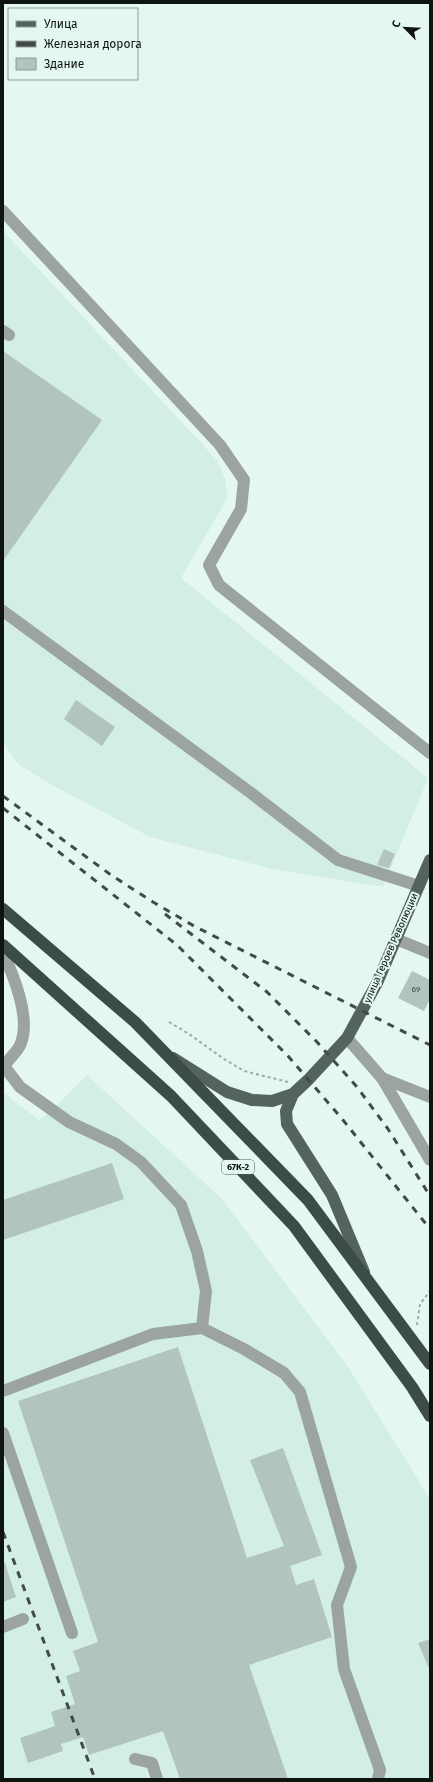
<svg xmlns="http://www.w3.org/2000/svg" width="433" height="1782" font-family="'Fira Sans',sans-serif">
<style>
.built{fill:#d3efe3}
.building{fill:#b2c5bd}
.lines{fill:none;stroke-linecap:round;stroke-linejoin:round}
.path{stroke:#9daca6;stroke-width:2;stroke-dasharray:3 3;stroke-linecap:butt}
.minor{stroke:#9ca4a0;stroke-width:12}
.major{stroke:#55635d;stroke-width:12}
.highway{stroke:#3c4c46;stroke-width:12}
.rail{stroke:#424b48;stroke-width:3;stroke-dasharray:7 7;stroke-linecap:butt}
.labels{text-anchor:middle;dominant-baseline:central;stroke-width:4;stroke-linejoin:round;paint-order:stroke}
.number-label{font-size:8px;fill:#37403d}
.shield{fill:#e5f8f0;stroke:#4e5855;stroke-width:1}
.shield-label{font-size:9px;font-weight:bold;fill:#0e1412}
.street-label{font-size:10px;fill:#0e1412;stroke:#e5f8f0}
</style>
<rect width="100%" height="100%" fill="#e5f8f0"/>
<g class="built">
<polygon points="3,231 217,460 225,478 228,497 181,578 428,778 383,887 272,869 150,837 50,784 18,764 3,743"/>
<polygon points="87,1075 221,1198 348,1367 430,1499 430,1779 3,1779 3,1092 39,1120 52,1110"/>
</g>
<g class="building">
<polygon points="3,351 102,420 3,561"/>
<polygon points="76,700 115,727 102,746 64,719"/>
<polygon points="384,849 395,854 389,868 377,865"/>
<polygon points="412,971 430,980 430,999 424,1011 398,998"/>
<polygon points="112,1163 124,1199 3,1240 3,1200"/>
<polygon points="178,1347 247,1558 284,1546 250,1460 283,1448 322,1555 290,1566 296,1585 314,1579 332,1637 249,1665 288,1779 180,1779 163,1731 89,1755 83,1737 61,1744 63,1751 28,1763 20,1738 55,1726 51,1712 75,1704 66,1676 80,1671 73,1651 98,1642 18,1401"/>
<polygon points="3,1563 5,1563 16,1597 3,1602"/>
<polygon points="430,1639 430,1671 418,1643"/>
</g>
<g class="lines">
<g class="path">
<polyline points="169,1022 189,1034 224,1059 244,1071 288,1082"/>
<polyline points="417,1325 420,1304 430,1291"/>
</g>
<g class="minor">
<polyline points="3,211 220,445 244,480 241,509 209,565 219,585 430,753"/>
<polyline points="3,331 9,335"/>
<polyline points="3,611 251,793 338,860 419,886"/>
<polyline points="396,939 430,953"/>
<path d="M3,952c10,23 28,65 18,91 -3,9 -13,16 -18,25"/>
<polyline points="347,1038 382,1078 430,1160"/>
<polyline points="382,1078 430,1097"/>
<polyline points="202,1328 244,1349 284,1373 300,1392 351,1567 337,1605 344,1669 380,1770 378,1779"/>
<polyline points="3,1391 153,1334 202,1328 206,1291 197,1251 181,1205 141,1162 116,1144 69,1122 20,1087 4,1066"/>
<polyline points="3,1433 72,1633"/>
<polyline points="3,1627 23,1619"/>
<polyline points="135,1759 152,1763 157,1779"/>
</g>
<g class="major">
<polyline points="173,1058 227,1092 252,1100 272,1101 293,1094 308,1080 347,1038 377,983 430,860"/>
<polyline points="293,1094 286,1111 287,1124 332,1195 364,1272"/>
</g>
<g class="highway">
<polyline points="3,909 135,1022 308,1200 430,1364"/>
<polyline points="3,945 171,1096 294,1226 412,1387 430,1416"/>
</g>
<g class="rail">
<polyline points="3,796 111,875 153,902 194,926 430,1045"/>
<polyline points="3,808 177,945 288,1056 343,1120 430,1229"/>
<polyline points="165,914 267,992 317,1042 357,1087 388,1129 430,1196"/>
<polyline points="3,1532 95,1779"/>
</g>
</g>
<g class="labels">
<g class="number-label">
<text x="416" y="989">69</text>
</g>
<rect class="shield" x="222" y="1160" width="32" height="14" rx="3"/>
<g class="shield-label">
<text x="238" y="1167">67К-2</text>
</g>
<g class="street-label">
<text transform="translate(391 948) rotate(-66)">улица Героев Революции</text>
</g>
</g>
<rect width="433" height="1782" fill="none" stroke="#0e1412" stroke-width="8"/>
<rect x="8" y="8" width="130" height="72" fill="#e5f8f0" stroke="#8f9d97"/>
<rect x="16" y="21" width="20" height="6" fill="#55635d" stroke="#8f9d97"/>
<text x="44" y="28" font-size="12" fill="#0e1412">Улица</text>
<rect x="16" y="41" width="20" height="6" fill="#424b48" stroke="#8f9d97"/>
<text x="44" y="48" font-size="12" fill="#0e1412">Железная дорога</text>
<rect x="16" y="58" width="20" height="12" fill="#b2c5bd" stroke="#8f9d97"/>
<text x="44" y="68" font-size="12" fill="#0e1412">Здание</text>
<g transform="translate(405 28) rotate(294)" stroke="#e5f8f0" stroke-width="3" paint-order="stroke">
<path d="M0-3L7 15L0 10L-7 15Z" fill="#0e1412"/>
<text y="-6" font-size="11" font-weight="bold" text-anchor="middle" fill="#0e1412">С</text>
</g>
</svg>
